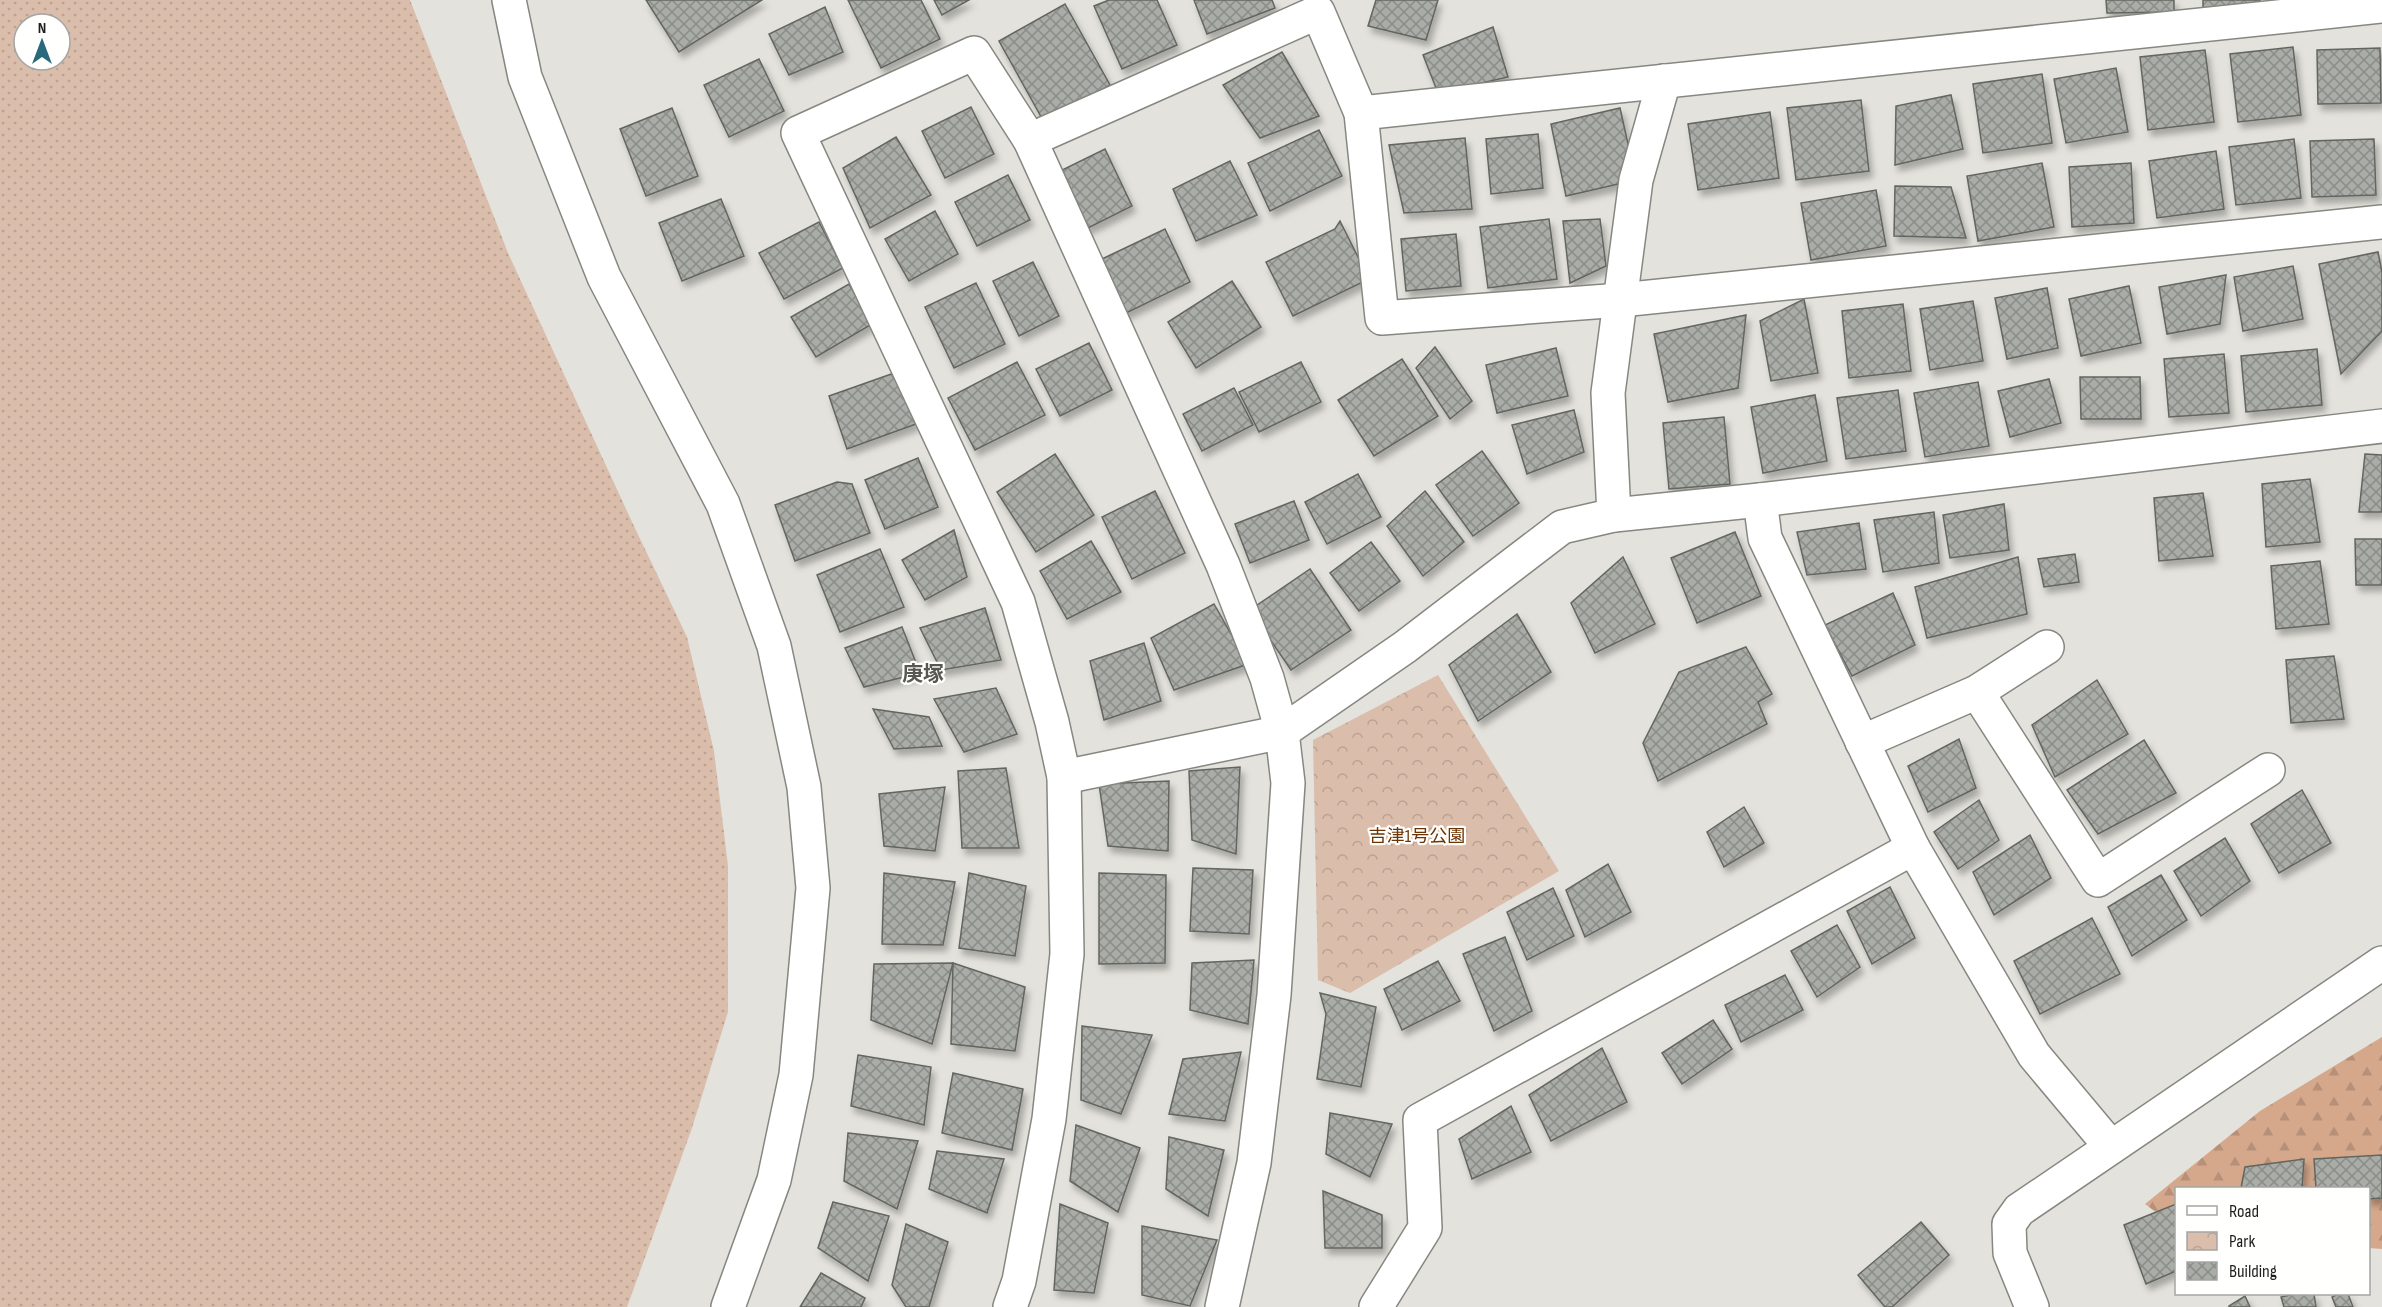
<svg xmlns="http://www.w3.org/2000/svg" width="2382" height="1307" font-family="'Sofia Sans Condensed','Noto Sans JP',sans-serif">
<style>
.grass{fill:url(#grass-dots);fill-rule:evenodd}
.forest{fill:url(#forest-firs)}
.park{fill:url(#park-crowns)}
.building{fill:url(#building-cross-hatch);stroke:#636560;stroke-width:1.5;filter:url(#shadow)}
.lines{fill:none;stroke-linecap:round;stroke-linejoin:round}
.minor-casing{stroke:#878781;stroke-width:36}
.tertiary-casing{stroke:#878781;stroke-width:36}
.minor{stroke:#fff;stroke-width:33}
.tertiary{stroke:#fff;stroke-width:33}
.labels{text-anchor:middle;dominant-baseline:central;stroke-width:4.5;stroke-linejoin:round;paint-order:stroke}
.park-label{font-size:18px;fill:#6c3403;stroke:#fffffe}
.quarter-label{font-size:21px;font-weight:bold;fill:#585752;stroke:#fffffe}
</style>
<defs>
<pattern id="grass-dots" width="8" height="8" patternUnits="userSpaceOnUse" patternTransform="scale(1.5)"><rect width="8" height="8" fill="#dabdab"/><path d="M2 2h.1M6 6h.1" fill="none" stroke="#bba293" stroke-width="1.8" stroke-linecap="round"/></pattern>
<pattern id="forest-firs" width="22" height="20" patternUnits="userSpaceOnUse" patternTransform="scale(1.5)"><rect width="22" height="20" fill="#d5a88b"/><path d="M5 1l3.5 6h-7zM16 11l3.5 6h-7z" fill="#b69078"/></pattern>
<pattern id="park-crowns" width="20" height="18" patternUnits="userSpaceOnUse" patternTransform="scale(1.5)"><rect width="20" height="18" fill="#dabdab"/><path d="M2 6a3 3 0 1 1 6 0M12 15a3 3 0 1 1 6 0" fill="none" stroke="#bba293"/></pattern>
<pattern id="building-cross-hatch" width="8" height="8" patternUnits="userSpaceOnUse" patternTransform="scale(1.5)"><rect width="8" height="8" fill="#aaada7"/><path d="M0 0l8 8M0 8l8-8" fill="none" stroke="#8a8c87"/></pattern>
<filter id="shadow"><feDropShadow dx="3.5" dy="6" stdDeviation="3" flood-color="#0004"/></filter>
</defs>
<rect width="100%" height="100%" fill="#e3e2dc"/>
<path class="grass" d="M0,0h410l98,253 124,269 55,115 27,114 14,115v146l-37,119 -64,176h-627zM24,24h36v36h-36z"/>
<polygon class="forest" points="2382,1037 2382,1249 2369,1248 2368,1188 2176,1188 2176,1227 2145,1204 2260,1111"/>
<polygon class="park" points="1438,675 1559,871 1350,993 1318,980 1313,740"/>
<g class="building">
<polygon points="646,0 762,0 679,52"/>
<polygon points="848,0 921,0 940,39 881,68"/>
<polygon points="934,0 969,0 942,15"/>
<polygon points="1109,0 1157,0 1177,45 1122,69 1094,6"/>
<polygon points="1194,0 1272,0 1275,8 1207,34"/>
<polygon points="1376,0 1438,0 1426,40 1368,26"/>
<polygon points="2106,0 2174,0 2174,12 2107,13"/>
<polygon points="2203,0 2260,0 2260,4 2203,8"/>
<polygon points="1065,4 1110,85 1044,122 999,41"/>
<polygon points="825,7 843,52 789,75 769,34"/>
<polygon points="1493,27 1508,77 1438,93 1423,55"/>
<polygon points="2293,47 2301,115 2238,122 2230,54"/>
<polygon points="2380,48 2381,103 2318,104 2317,50"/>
<polygon points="2205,50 2214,122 2148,130 2140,57"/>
<polygon points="1282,52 1319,116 1260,138 1223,85"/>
<polygon points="759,59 784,111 729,137 704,85"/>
<polygon points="2116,68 2128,132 2066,143 2054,79"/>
<polygon points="2042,74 2052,143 1983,153 1973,84"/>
<polygon points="1951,95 1963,149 1895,165 1896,106"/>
<polygon points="1861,100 1869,171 1796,180 1787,108"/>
<polygon points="971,107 994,154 945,178 922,131"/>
<polygon points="672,108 698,176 646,196 620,129"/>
<polygon points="1620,108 1636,180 1566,196 1551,124"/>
<polygon points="1770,112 1779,178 1698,190 1688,124"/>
<polygon points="1319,130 1342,176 1270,211 1248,163"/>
<polygon points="1538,134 1543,188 1491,194 1486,139"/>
<polygon points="896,137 931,195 870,228 843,168"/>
<polygon points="1465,138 1472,209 1404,213 1389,145"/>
<polygon points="2294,139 2301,198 2236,205 2229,147"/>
<polygon points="2374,139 2376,195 2312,197 2310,141"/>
<polygon points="1105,149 1132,206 1086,229 1058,172"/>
<polygon points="2216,151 2224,209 2157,218 2149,161"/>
<polygon points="1230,161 1257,215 1196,241 1173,189"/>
<polygon points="2042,163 2054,227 1978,241 1967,176"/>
<polygon points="2131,163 2134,223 2072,227 2069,167"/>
<polygon points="1008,175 1030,220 977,246 955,202"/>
<polygon points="1895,186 1951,187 1966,238 1894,236"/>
<polygon points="1876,190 1886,246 1811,260 1801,203"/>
<polygon points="721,199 744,256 682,281 659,223"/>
<polygon points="935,211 958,254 909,281 885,239"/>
<polygon points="1549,219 1557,279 1488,288 1480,227"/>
<polygon points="1600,219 1606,266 1570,283 1563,221"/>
<polygon points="1340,221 1369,279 1293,316 1266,262 1335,229"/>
<polygon points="819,222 843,268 784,299 759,253"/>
<polygon points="1165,229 1190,282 1120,316 1100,260"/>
<polygon points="1456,234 1461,286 1406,291 1401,239"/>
<polygon points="2378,252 2382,272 2382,331 2341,374 2319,264"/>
<polygon points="1033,262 1059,316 1019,336 993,281"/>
<polygon points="2293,266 2303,319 2243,331 2234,277"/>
<polygon points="2226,275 2220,324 2167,334 2159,287"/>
<polygon points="1232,281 1261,327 1196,368 1168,322"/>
<polygon points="976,283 1005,344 954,368 925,307"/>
<polygon points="849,284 872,324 816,357 791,317"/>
<polygon points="2129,286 2141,343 2081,356 2069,299"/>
<polygon points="2047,288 2058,348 2007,359 1995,298"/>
<polygon points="1804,299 1818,373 1771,381 1760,321"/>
<polygon points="1973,301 1983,361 1930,370 1920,309"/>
<polygon points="1903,304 1911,371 1849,378 1842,311"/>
<polygon points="1746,315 1738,388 1668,402 1654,334"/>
<polygon points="1089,343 1112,390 1060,416 1036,369"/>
<polygon points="1435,347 1472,401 1450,419 1416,368"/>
<polygon points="1556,348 1568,396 1497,413 1486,365"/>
<polygon points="2317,349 2322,405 2246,412 2241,356"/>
<polygon points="2224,354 2229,413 2169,417 2164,359"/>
<polygon points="1402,359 1438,416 1374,456 1338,400"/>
<polygon points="1017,362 1045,415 975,450 948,398"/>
<polygon points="1301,362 1321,402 1259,432 1239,392"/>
<polygon points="897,372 916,424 847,449 829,396"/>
<polygon points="2080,377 2140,377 2141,419 2081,419"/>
<polygon points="2049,379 2061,423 2010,437 1998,391"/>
<polygon points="1978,382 1989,446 1925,457 1914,393"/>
<polygon points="1234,388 1253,425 1202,451 1183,414"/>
<polygon points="1898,390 1906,451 1846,459 1837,398"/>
<polygon points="1815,395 1827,461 1763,473 1751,407"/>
<polygon points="1574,410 1584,452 1527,474 1512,425"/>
<polygon points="1724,417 1730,484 1669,489 1663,423"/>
<polygon points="1482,451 1519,503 1473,536 1436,485"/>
<polygon points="1055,454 1094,515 1036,552 997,492"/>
<polygon points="2365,454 2382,455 2382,512 2359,512"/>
<polygon points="918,458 938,507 885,529 865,480"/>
<polygon points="1358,474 1381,517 1327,544 1305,502"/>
<polygon points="2310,479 2320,542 2266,547 2262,484"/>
<polygon points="837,482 852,484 870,533 795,561 775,505"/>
<polygon points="1155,491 1185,553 1132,579 1102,517"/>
<polygon points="1425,491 1464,542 1423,576 1387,526"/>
<polygon points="2203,493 2213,556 2159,561 2154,498"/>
<polygon points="1294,501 1309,540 1250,563 1235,524"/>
<polygon points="2004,504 2009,550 1950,558 1943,515"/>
<polygon points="1934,512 1939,563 1883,572 1874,520"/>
<polygon points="1859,523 1866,569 1807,575 1797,532"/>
<polygon points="954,530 967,577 925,600 902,560"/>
<polygon points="1735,532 1761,596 1697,623 1671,558"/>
<polygon points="2355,539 2382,539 2382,585 2356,585"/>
<polygon points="1091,541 1121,592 1067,619 1040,571"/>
<polygon points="1371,542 1400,581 1359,611 1330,573"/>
<polygon points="880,549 904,607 840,632 817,575"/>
<polygon points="2075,554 2079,582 2044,587 2038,559"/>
<polygon points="1623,557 1655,624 1595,653 1571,603"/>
<polygon points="2018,557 2027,614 1927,638 1915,587"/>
<polygon points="2320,561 2329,624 2276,629 2271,566"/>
<polygon points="1310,569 1351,630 1291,670 1250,610"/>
<polygon points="1893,593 1915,645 1852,676 1825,625"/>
<polygon points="1214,604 1248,664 1174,690 1151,638"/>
<polygon points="985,608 1001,660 941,670 920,628"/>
<polygon points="1517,614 1551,672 1478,721 1449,665"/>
<polygon points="902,627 920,673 864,687 845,648"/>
<polygon points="1144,643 1161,701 1104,720 1090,661"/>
<polygon points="1746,647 1772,694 1758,702 1767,724 1658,781 1643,743 1679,672"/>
<polygon points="2334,656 2344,719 2291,723 2286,660"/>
<polygon points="2097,680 2128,734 2055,777 2032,725"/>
<polygon points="996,688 1017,734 964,752 934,699"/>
<polygon points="873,709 929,717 942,746 894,749"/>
<polygon points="1959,739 1976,788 1928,812 1908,766"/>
<polygon points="2144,740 2176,793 2098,834 2067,790"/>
<polygon points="1240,767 1236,854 1192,840 1189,771"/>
<polygon points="1006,768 1019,848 962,848 958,771"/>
<polygon points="1169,781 1168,851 1108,846 1099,784"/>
<polygon points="945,787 935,851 884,846 879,794"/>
<polygon points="2302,790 2331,843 2279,873 2251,824"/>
<polygon points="1979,800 1999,840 1958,869 1934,832"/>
<polygon points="1744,807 1764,843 1724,867 1707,832"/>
<polygon points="2030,835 2051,878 1994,915 1973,872"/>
<polygon points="2225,838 2250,881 2201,916 2174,871"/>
<polygon points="1608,864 1631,912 1585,937 1566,890"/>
<polygon points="1193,868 1253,870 1249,934 1190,931"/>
<polygon points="884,873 955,882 943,945 882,944"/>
<polygon points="969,873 1026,886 1015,956 959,948"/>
<polygon points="1099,873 1166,875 1165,963 1099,964"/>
<polygon points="2161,875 2187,920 2132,956 2108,907"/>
<polygon points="1890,887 1915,938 1872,964 1847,911"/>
<polygon points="1553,888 1574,936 1527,960 1507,912"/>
<polygon points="2092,918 2120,974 2040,1014 2014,961"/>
<polygon points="1837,925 1860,967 1817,997 1791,951"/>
<polygon points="1505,937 1532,1011 1494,1031 1463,954"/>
<polygon points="1254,960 1248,1024 1190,1010 1192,963"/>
<polygon points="1438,961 1460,1001 1402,1030 1384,989"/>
<polygon points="953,963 932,1044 871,1020 874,964"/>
<polygon points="953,963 1025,987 1015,1051 951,1044"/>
<polygon points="1785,975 1803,1010 1741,1042 1725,1005"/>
<polygon points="1320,993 1376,1007 1361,1087 1317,1079 1326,1014"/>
<polygon points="1713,1020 1732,1049 1682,1084 1662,1053"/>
<polygon points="1082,1026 1152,1035 1121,1114 1081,1100"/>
<polygon points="1602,1048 1627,1102 1551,1141 1529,1095"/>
<polygon points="1241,1052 1225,1121 1169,1114 1183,1059"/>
<polygon points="858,1055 931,1067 924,1125 851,1106"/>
<polygon points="953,1073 1023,1089 1012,1150 942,1133"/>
<polygon points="1511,1106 1531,1152 1472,1179 1459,1139"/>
<polygon points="1330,1113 1392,1124 1370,1177 1326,1154"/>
<polygon points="1076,1125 1140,1148 1118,1212 1070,1181"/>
<polygon points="848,1133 918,1141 897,1209 844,1181"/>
<polygon points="1169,1137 1224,1150 1208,1216 1166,1189"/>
<polygon points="937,1151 1004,1159 987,1213 929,1189"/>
<polygon points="2382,1155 2382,1198 2368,1199 2368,1188 2316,1188 2314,1159"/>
<polygon points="2304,1159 2302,1188 2241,1188 2245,1167"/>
<polygon points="1323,1191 1382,1215 1382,1248 1325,1248"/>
<polygon points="833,1202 889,1216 868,1281 818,1248"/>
<polygon points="1060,1204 1108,1223 1094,1293 1054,1290"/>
<polygon points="2176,1204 2176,1271 2146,1284 2124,1225"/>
<polygon points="1921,1222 1949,1255 1892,1307 1885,1307 1858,1275"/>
<polygon points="906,1224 948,1242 929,1307 906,1307 892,1285"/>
<polygon points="1142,1226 1217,1240 1190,1306 1142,1295"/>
<polygon points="821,1273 865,1298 861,1307 800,1307"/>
<polygon points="2295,1294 2314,1294 2316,1307 2284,1307 2281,1297"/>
<polygon points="2338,1294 2348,1294 2353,1307 2336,1307 2332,1297"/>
<polygon points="2245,1296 2250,1307 2229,1307 2229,1306"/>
</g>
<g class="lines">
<defs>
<g id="minor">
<polyline points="1361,113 2382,6"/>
<polyline points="1030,140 1318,12 1361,113 1382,318 1621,300 2382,222"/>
<polyline points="1760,500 1765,538 1913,848 2034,1055 2111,1147"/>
<polyline points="1614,515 1608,393 1636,180 1664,81"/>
<polyline points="1977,692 2098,880 2268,770"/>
<polyline points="1862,742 1977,692 2047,647"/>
<polyline points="1064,777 1282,732 1405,647 1562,527 1614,515 1760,500 2382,426"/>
<polyline points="1010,1307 1019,1281 1049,1119 1067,954 1064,777 1052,722 1018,602 798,133 974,53 1030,140 1223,565 1267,678 1282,732 1288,783 1274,995 1254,1163 1222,1307"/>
<polyline points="1376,1307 1425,1228 1420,1120 1913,848"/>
<polyline points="2032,1307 2010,1253 2009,1224 2019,1210 2382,963"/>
</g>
<polyline id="tertiary" points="509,0 525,77 604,277 723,504 774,646 804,787 813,888 796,1075 774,1180 728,1307"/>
</defs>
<use href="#minor" class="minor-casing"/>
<use href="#tertiary" class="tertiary-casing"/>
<use href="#minor" class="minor"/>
<use href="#tertiary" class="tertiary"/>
</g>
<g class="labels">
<g class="park-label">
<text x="1417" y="836">吉津1号公園</text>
</g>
<g class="quarter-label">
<text x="923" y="674">庚塚</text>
</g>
</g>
<rect x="2175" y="1187" width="195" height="108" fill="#fffffe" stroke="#a5a5a4" stroke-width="1.5"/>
<rect x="2187" y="1206" width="30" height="9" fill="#ffffff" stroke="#a5a5a4" stroke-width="1.5"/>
<text x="2229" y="1217" font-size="18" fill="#1f1f1d">Road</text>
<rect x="2187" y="1232" width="30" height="18" fill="url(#park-crowns)" stroke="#a5a5a4" stroke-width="1.5"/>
<text x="2229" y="1247" font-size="18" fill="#1f1f1d">Park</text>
<rect x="2187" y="1262" width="30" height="18" fill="url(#building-cross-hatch)" stroke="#a5a5a4" stroke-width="1.5"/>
<text x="2229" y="1277" font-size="18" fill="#1f1f1d">Building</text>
<g transform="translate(42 42)"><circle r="28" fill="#fffffe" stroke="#a5a5a4" stroke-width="1.5"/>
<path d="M0-4.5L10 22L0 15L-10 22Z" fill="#28697c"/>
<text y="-9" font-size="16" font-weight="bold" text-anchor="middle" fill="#1f1f1d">N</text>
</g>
</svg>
